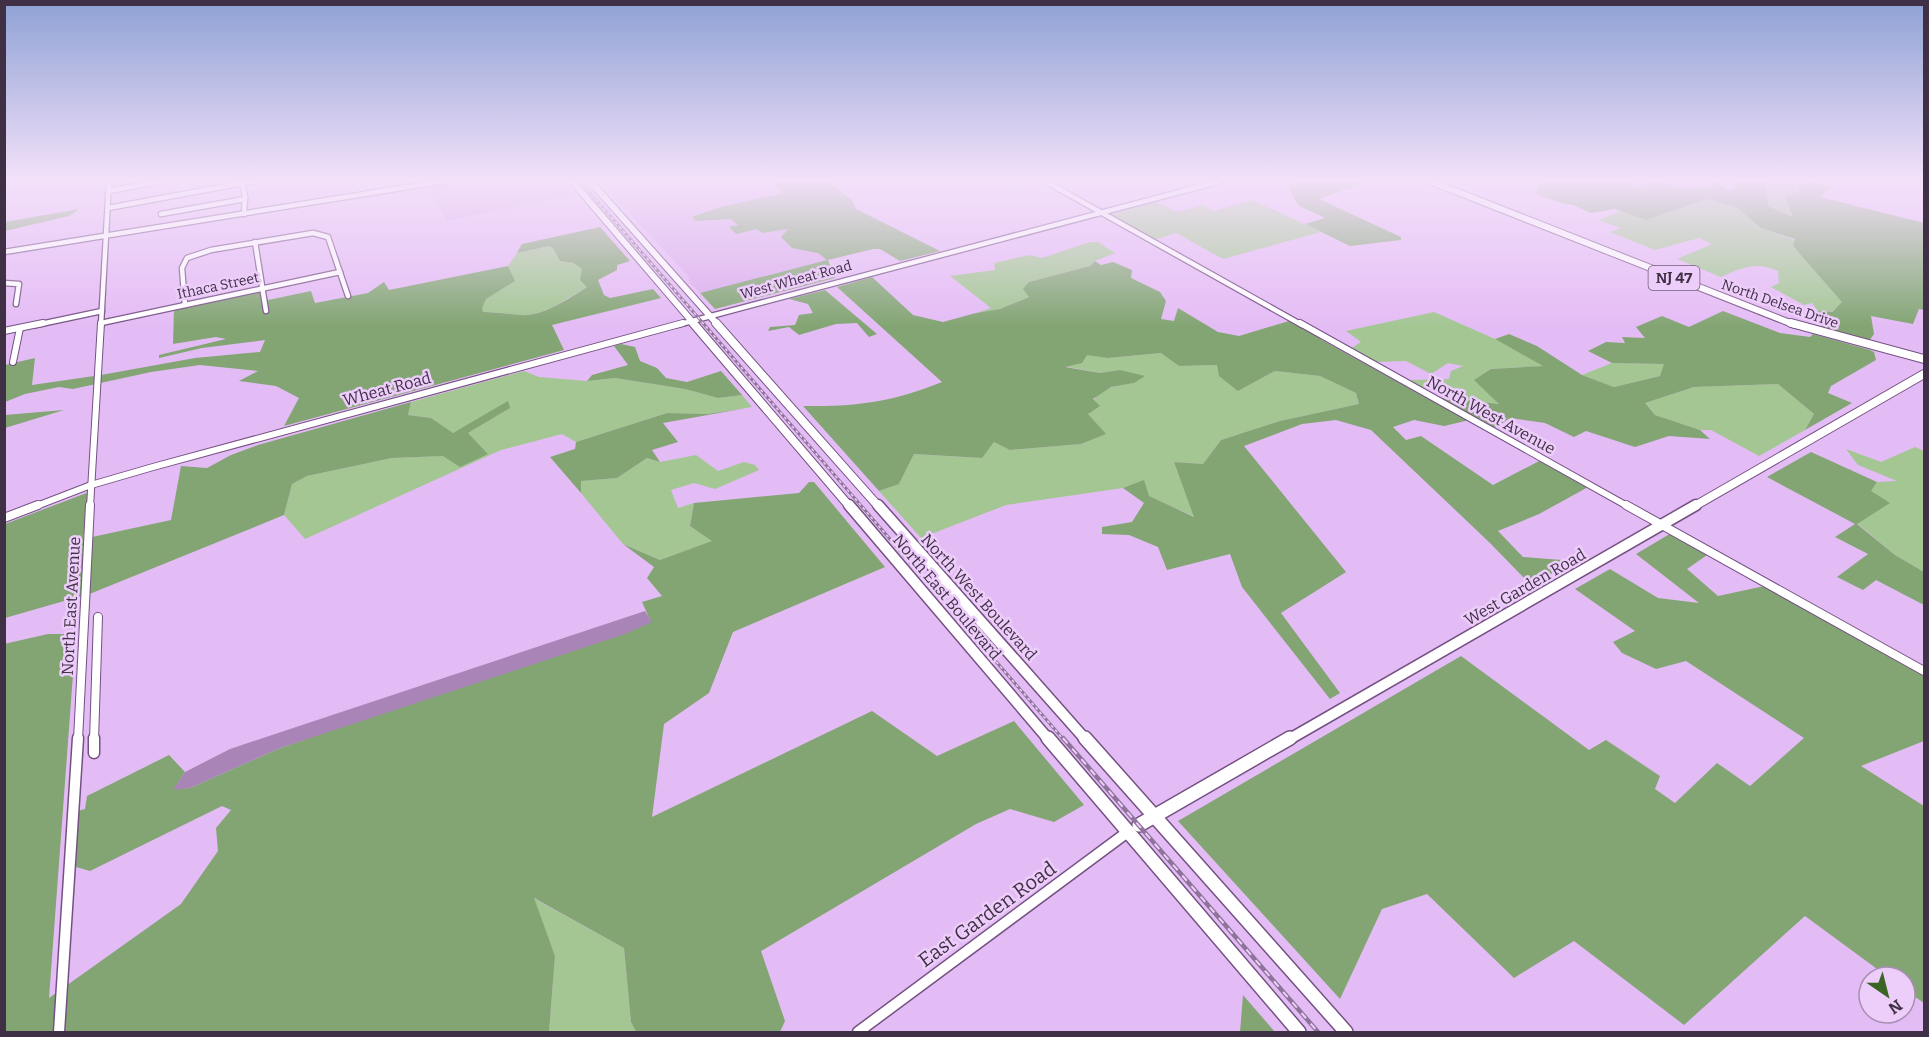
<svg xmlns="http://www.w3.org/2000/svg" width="1929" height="1037" font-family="Bitter,serif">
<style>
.built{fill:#daaeec}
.green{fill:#a3c693}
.forest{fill:#82a573}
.water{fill:#a885b6}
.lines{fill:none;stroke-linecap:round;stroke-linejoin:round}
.minor-far3-casing{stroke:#755183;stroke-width:7}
.minor-far2-casing{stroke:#755183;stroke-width:8}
.minor-far1-casing{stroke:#755183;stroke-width:10}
.minor-casing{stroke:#755183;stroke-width:13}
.major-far3-casing{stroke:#755183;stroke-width:8}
.major-far2-casing{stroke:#755183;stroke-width:10}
.major-far1-casing{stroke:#755183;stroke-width:13}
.major-casing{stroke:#755183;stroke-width:16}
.minor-far3{stroke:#fff;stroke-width:4.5}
.minor-far2{stroke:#fff;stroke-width:6}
.minor-far1{stroke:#fff;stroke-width:8}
.minor{stroke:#fff;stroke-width:10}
.major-far3{stroke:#fff;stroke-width:6}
.major-far2{stroke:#fff;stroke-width:8}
.major-far1{stroke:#fff;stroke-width:10}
.major{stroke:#fff;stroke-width:13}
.rail-far1-casing{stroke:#8e739a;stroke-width:3}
.rail-casing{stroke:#8e739a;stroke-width:4.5}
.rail-far1{stroke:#edcdfa;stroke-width:1.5;stroke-dasharray:3;stroke-linecap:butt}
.rail{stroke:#edcdfa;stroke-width:2;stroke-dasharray:7;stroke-linecap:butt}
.labels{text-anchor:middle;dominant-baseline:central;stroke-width:5;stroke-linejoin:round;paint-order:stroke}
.far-street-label{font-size:14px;fill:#403046;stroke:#edcdfa}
.shield{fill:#edcdfa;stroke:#745f7c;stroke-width:1.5}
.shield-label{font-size:15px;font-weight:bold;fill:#403046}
.street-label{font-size:16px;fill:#403046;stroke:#edcdfa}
.near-street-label{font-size:20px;fill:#403046;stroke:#edcdfa}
</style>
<rect width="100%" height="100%" fill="#e4bcf5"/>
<g class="built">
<polygon points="460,181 498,181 501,188 520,184 519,181 563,181 574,195 447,221 428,187"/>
<polygon points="599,181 665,183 670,187 696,183 704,190 744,182 754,190 775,185 785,193 721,207 692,218 696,221 731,219 738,225 736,234 757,229 763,233 789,229 792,248 818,253 828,260 700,293 688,280 690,278"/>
</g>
<g class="green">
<polygon points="1766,181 1813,181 1798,185 1794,217 1768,206"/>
<path d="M1707,199l29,8 25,21 34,12 -2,6 50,56 -12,10 -13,-1 -6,-8 -8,2 -33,-18 8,-4 -1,-12c-22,-10 -37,-3 -57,6l-44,-18 35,-15 -13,-6 -44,12 -45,-18 11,-4 -23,-8 23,-9 25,9z"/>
<polygon points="1253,200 1321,232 1223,259 1176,233 1151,241 1106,216 1157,202 1177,212 1203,205 1214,211"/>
<polygon points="1090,242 1098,242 1115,253 1095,261 1090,266 1029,282 1029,297 1000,309 976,313 991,308 950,276 995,270 994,263 1029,255 1042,258"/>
<path d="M549,246l4,2 7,13 13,2 9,6 5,18c-18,10 -44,30 -66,28 -13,-1 -24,-3 -38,-3l-2,-4 5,-9 28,-18 -6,-15 9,-13z"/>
<polygon points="1434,312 1495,339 1544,366 1491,369 1475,380 1501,404 1455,401 1457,391 1418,387 1411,380 1449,379 1451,371 1463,366 1448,363 1431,374 1406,361 1373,362 1350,349 1361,342 1346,331"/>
<path d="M1162,353l17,13 38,-1 21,26 37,-20 45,5 36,17 3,11 -79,17 -59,19 -18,24 -29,-2 21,55 -47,-21 -4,-15 -21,7 -117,17 -85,33 -42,-47 20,-7 15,-30 67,4 13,-16 17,8 70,-6 24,-10 -17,-20c8,-26 21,-27 46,-31l-14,-13 -19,3 -38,-7 24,-12 21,4z"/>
<polygon points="1612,363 1665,364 1660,376 1614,387 1582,375"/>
<polygon points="524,371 539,377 587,381 615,378 685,389 718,398 742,395 752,407 708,414 667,413 576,442 562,434 501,450 305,539 284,515 292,484 307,476 392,458 488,454 468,433 510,408 452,433 431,418 408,415 411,402"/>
<polygon points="1778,384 1814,414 1805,430 1759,456 1711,430 1700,430 1655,415 1645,403 1694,387"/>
<polygon points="1915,447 1924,451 1924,572 1895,555 1857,523 1889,503 1870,491 1877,482 1897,481 1858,465 1846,449 1881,462"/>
<polygon points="696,455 718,471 744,462 755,465 759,470 715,489 694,483 671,490 678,508 694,503 690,526 713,541 660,560 623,544 581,493 580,481 617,478 647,458 660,462"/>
<polygon points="533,898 624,948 631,1022 636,1032 549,1032 555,956"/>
</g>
<g class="forest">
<polygon points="770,181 843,181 832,185 852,200 856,209 940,251 900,261 880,249 873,249 828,260 835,278 715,309 700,293 827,260 818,253 792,248 781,237 788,229 762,233 757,229 736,234 729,227 738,225 731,219 696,221 692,217 721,207 784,193"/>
<polygon points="1307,181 1370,181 1319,199 1401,237 1401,240 1350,246 1305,224 1325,218 1298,205 1288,186"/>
<path d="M1538,181h86l15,6c26,-11 23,-2 45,1 9,1 20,-2 29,-3l-3,-4h7l10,9 7,-1 1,-5 -2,-3h33l2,25 25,11 -8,-20 14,-5 -1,-7 16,-4 18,6 -12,10 104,26v87l-5,-1 -6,15 -42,-8 3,18 -5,7 -44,-12 -11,-11 4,-7 14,1 10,-10 -49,-56 2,-7 -34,-11 -25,-21 -29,-8 -61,21 -31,-11 -24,4 -18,-8 -12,-2 -25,-9z"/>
<polygon points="79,209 69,216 5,231 5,222"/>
<path d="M600,227l30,34 -13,4v5l-19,10 6,15 6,3 43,-9 8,9 -109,27 12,25 -280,76 15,-28 -23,-12 -37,-5 19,-10 -58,-6 -49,7 -78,17 -14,-2 -34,7 -20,8v-37l30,-7 -3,27 69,-10 94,-17 65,-6 5,-12 -63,8 -43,10v-3l67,-16 -10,-2 -43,7 1,-36 89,-20 5,12 43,-9 4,12 53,-10 16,-11 5,8 119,-24 7,15 -29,18 -4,9 1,4c13,0 25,2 38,3 21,2 49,-17 66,-28l-7,-7 2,-11 -9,-6 -13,-2 -7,-13 -4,-2 -32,7 5,-9z"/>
<path d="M1095,261l6,4 12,-3 19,8 -1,8 29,14 6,9 -5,18 13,2 4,-13 40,24 21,4 53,-16 29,17 -1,2 103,57 76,8 -25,-24 17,-11 52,-3 -48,-27 14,-5 28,12 45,29 32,12 46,-11 4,-12 -52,-1 -24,-12 18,-9 19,1 -3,-6 23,1 -9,-11 26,-11 27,11 34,-16 57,22 30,4 3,-3 57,16 4,2 2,8 -45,26 -3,7 24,10 -47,27 9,-16 -36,-30 -84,3 -49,16 10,12 45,15 10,9 -41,-3 -34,11 -49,-16 -12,6 -29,-14 -35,-5 -16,10 -16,-10 -34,8 -30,-6 -21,7 13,13 15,-4 72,49 50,-26 47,27 -51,28 -41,17 25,26 51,4 -43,24 -41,-42 -119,-113 -35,-10 -34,4 -58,22 102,126 -65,41 59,80 -10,6 -88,-112 -12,-33 -63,16 -9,-23 -29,-12 -27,-1v-7l30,-5 12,-19 -21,-15 21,-8 5,16 45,21 -20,-55 29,2 18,-24 59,-19 79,-17 -3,-11 -36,-17 -45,-5 -37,20 -19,-15 -2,-11 -38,1 -18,-13 -53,5 -21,-3 -5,8 -17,4 35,6 20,-3 25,6 -11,7 -23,4 -18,12 7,7 -12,8 18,20 -25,10 -71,6 -16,-8 -12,16 -68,-4 -15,30 -20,7 -76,-85c52,1 90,-4 139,-24l-105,-95 35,-10 41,38 30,7 33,-9 24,-4 29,-12 -6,-8 6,-7 61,-16z"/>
<polygon points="825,290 877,334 869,337 857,323 836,324 799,335 789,327 768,331 770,327 795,325 799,315 813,313 808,304 789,299"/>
<polygon points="621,344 635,347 640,361 657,368 666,378 687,382 721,371 742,395 718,398 685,389 615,378 587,381 592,375 628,365 614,346"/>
<polygon points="508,401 510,408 468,433 488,454 460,467 443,456 392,458 307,476 292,484 284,515 92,593 5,618 5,524 89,492 83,539 171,520 181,466 207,468 231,455 258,445 411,402 408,415 431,418 453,433"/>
<polygon points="747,408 663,423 678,442 652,450 660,462 647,458 617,478 581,481 581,493 550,457 575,449 576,442 667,413 708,414"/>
<polygon points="64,410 5,428 5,415"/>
<polygon points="1811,452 1877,482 1871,491 1890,503 1857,524 1895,555 1924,572 1924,605 1876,580 1863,590 1837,577 1868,554 1835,537 1855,524 1767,477"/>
<polygon points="809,482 814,482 885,567 733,632 709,693 664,724 652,817 872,711 937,756 1014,721 1084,805 1054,822 1010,809 976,824 761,951 785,1021 780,1032 636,1032 631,1022 624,948 534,898 555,956 549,1032 5,1032 4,644 48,634 76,634 49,998 181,904 218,851 216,828 231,810 222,806 90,871 76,867 78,811 85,809 87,796 169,755 185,772 174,789 190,788 280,748 651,622 642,602 662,596 647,578 654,567 623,544 660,560 712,541 690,526 694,503 799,493"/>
<polygon points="1673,532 1710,553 1687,569 1718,596 1769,585 1924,672 1924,741 1861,766 1924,806 1924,1003 1905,990 1905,977 1888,977 1805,916 1684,1025 1574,941 1514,978 1427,894 1382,909 1340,999 1178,821 1461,656 1589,750 1606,740 1660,776 1655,789 1675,803 1717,763 1750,786 1804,738 1686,661 1656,669 1622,653 1613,642 1635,631 1575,589 1610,569 1658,598 1699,603 1636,554"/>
<polygon points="1243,995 1275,1032 1240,1032"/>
</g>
<polygon class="water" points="645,611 652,622 625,634 280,748 190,788 173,790 185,772 230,749"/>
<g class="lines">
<defs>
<g id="minor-far3">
<polyline points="1045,181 1302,325"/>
<polyline points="242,183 245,197 244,214"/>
<polyline points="109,191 162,181"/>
<polyline points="108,208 254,181"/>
<polyline points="161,214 245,199"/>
<polyline points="255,242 266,311"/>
<polyline points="4,252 445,181"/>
<polyline points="4,283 19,284 16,304"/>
<polyline points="185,305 182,268 187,258 211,250 313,233 328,237 348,296"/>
<polyline points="101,323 340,272"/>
<polyline points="36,325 102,311"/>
<polyline points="101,325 109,181"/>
<polyline points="677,325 1221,181"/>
</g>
<g id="minor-far2">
<polyline points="1300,323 1629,507"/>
<polyline points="4,331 43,323"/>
<polyline points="13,362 20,328"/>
<polyline points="34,507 91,485 153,467 683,323"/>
<polyline points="90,507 101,323"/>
</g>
<g id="minor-far1">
<polyline points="1626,505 1924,671"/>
<polyline points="4,518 38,505"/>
<polyline points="78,740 90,505"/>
<polyline points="94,740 98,617"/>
</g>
<g id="minor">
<polyline points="94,753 94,738"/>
<polyline points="59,1032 78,738"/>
<polyline points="858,1032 1129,831"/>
</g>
<g id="major-far3">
<polyline points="572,181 695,325"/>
<polyline points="590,181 718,325"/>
<polyline points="1430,181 1795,325"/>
</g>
<g id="major-far2">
<polyline points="693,323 850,507"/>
<polyline points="716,323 879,507"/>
<polyline points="1791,323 1924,359"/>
<polyline points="1693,507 1924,374"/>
</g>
<g id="major-far1">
<polyline points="849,505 1049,740"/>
<polyline points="878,505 1086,740"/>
<polyline points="1288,740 1696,505"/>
</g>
<g id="major">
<polyline points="1048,738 1299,1032"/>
<polyline points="1085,738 1346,1032"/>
<polyline points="1139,825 1290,738"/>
</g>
</defs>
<use href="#minor-far3" class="minor-far3-casing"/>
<use href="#minor-far2" class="minor-far2-casing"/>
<use href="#minor-far1" class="minor-far1-casing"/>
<use href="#minor" class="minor-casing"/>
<use href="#major-far3" class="major-far3-casing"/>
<use href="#major-far2" class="major-far2-casing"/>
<use href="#major-far1" class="major-far1-casing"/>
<use href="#major" class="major-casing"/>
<use href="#minor-far3" class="minor-far3"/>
<use href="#minor-far2" class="minor-far2"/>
<use href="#minor-far1" class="minor-far1"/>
<use href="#minor" class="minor"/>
<use href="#major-far3" class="major-far3"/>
<use href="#major-far2" class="major-far2"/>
<use href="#major-far1" class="major-far1"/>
<use href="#major" class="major"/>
<defs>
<polyline id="rail-far1" points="580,181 1064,740"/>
<polyline id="rail" points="1063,738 1318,1032"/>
</defs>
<use href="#rail-far1" class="rail-far1-casing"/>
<use href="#rail" class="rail-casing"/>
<use href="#rail-far1" class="rail-far1"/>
<use href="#rail" class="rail"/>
</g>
<linearGradient id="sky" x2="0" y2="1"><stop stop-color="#8ea1d4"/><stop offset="0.55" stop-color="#f3e1fa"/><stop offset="1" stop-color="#f3e1fa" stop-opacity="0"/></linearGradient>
<rect width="1929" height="327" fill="url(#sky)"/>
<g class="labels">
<g class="far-street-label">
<text transform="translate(796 280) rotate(-15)">West Wheat Road</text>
<text transform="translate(218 286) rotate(-12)">Ithaca Street</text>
<text transform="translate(1780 304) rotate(19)">North Delsea Drive</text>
</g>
<rect class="shield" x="1648.5" y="266" width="51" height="24" rx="4.5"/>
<g class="shield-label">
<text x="1674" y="278">NJ 47</text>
</g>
<g class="street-label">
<text transform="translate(387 389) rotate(-15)">Wheat Road</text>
<text transform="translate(1491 415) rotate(29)">North West Avenue</text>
<text transform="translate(1525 587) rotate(-30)">West Garden Road</text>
<text transform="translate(947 597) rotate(50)">North East Boulevard</text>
<text transform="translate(979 597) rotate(48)">North West Boulevard</text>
<text transform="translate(71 606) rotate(-87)">North East Avenue</text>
</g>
<g class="near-street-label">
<text transform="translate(987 914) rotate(-36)">East Garden Road</text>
</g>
</g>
<rect width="1929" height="1037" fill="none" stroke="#403046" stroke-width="12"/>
<g transform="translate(1887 995) rotate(145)"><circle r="28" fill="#edcdfa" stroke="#a88eb2" stroke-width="1.5"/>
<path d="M0-4.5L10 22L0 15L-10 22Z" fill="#3a6522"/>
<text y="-9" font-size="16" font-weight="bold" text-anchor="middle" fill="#403046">N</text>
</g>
</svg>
